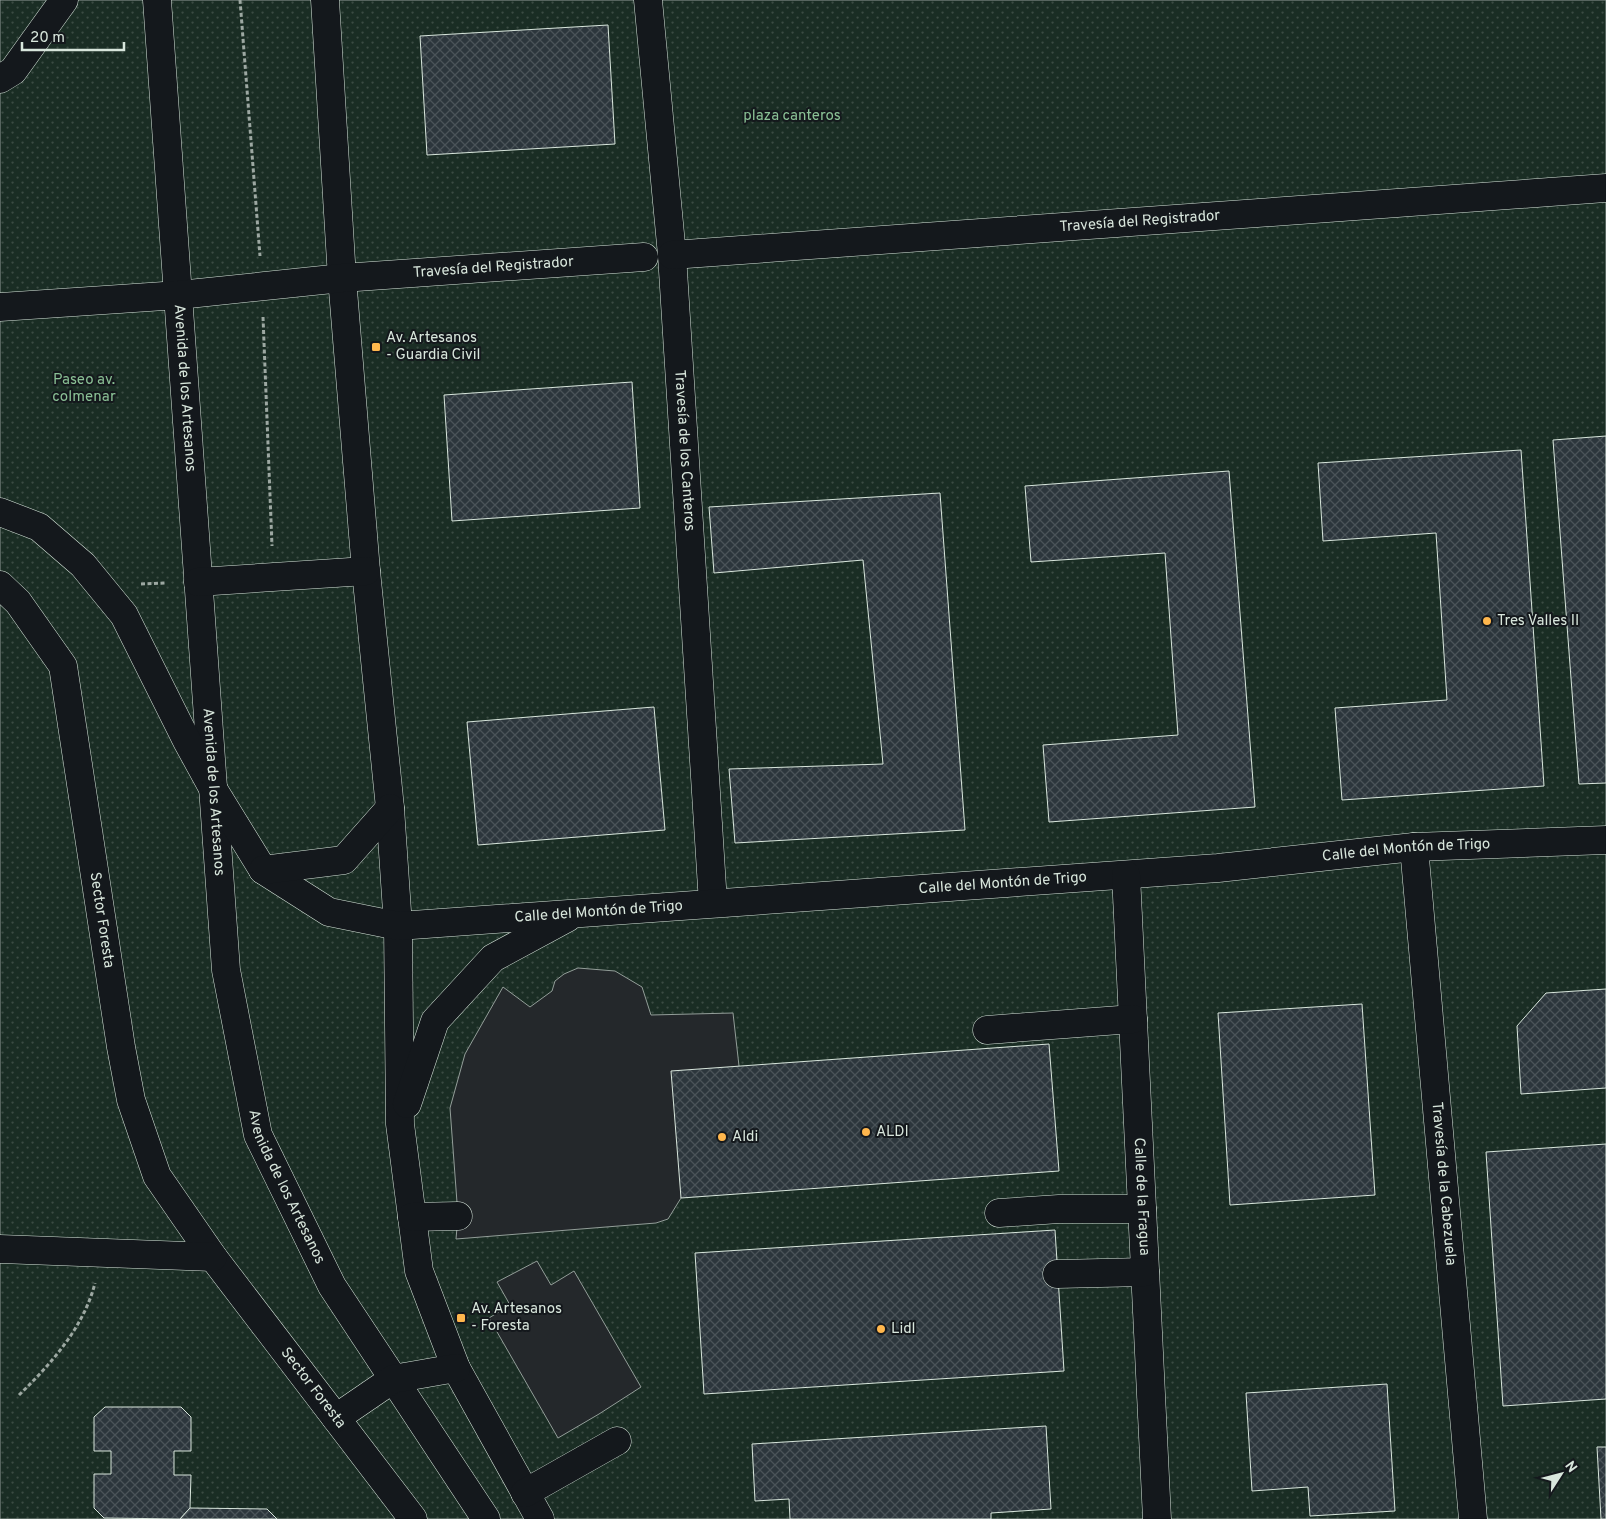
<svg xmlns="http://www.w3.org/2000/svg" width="1606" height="1519" font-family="Overpass,sans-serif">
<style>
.park{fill:url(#park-dots);stroke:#939e99}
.parking{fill:#24282b;stroke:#939e99}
.building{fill:url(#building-cross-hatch);stroke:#d8e6dc}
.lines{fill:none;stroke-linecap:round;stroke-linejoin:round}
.minor-casing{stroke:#d8e6dc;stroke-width:29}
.path{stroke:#9da8a2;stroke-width:3;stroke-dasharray:4 2.5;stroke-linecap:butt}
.minor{stroke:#14181c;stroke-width:28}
.poi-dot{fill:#ffb74d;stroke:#14181c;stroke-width:2}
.labels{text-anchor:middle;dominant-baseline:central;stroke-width:4;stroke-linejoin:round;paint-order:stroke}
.park-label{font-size:15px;fill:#8ac095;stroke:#14181c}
.street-label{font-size:15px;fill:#d8e6dc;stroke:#14181c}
.poi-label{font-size:15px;fill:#d8e6dc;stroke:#14181c;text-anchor:start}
</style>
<defs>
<pattern id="park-dots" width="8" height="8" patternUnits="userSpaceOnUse" patternTransform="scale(1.25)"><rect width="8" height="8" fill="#1a2d24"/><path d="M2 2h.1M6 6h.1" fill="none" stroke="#3b4b43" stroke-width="1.8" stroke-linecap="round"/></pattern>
<pattern id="building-cross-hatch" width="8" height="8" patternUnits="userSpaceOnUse" patternTransform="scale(1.25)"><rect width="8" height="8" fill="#2c363c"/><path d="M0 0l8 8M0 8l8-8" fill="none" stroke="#4a5358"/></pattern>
</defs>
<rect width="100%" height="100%" fill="#14181c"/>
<rect class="park" x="0" y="0" width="1606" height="1519"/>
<g class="parking">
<polygon points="578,968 615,971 642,987 651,1015 733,1013 739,1066 681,1198 668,1219 656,1223 456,1239 458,1216 450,1108 465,1054 503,987 530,1007 552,991 555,981 564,974"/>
<polygon points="537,1261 551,1285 574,1271 641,1387 599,1414 558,1438 489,1318 510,1305 497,1282"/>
</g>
<g class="building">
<polygon points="608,25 615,144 427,155 420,36"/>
<polygon points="632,382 640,508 452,521 444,395"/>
<polygon points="1606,436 1606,783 1579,784 1553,440"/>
<polygon points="1521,450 1544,786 1342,800 1335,708 1447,700 1436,533 1323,541 1318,463"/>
<polygon points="1229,471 1255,807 1049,822 1043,745 1178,735 1165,553 1031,562 1025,486"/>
<polygon points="940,493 965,830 735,843 729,769 883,764 863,560 714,573 709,507"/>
<polygon points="654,707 665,830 478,845 467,722"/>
<polygon points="1606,989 1606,1088 1521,1094 1517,1026 1546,993"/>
<polygon points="1362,1004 1375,1195 1230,1205 1218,1013"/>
<polygon points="1049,1044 1059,1171 681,1198 671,1071"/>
<polygon points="1606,1144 1606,1399 1503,1406 1486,1152"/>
<polygon points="1055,1230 1064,1371 704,1394 695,1253"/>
<polygon points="1387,1384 1395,1511 1310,1516 1308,1487 1252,1491 1246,1393"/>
<polygon points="105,1407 181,1407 191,1417 191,1451 174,1451 174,1475 191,1475 190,1508 180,1519 104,1518 94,1508 94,1474 111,1474 111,1451 94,1451 94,1417"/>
<polygon points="1046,1426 1051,1509 991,1513 991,1519 790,1519 789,1499 755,1501 752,1444"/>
<polygon points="1597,1447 1606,1447 1606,1519 1601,1519"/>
<polygon points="190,1508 267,1509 277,1519 180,1519"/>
</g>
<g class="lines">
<defs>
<g id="minor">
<path id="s1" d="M157,0l69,970 32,165 74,151 154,233"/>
<polyline points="325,0 342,278 366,571 390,808 398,926 400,1124 419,1271 456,1368 540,1519"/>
<path id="s2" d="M648,0l24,255 41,648"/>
<polyline points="0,79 13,71 64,0"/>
<path id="s3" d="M672,255l934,-67"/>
<path id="s4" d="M0,307l179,-12 163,-17 302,-21"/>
<path id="s5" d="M0,512l39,15 44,38 41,50 63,126 28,51 48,78 66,42 69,14 820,-58 196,-21 192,-7"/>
<polyline points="198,582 366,571"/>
<path id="s6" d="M0,585l18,17 45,64 58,381 10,53 26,76 56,81 200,262"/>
<path id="s7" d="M1414,847l59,672"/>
<polyline points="263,870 344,860 390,808"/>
<path id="s8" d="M1126,875l31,644"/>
<polyline points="987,1030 1133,1019"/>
<polyline points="407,1104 435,1021 493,958 567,918"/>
<polyline points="999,1213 1059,1209 1142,1209"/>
<polyline points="412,1217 458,1216"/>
<polyline points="0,1249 213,1257"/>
<polyline points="1057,1274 1145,1272"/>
<polyline points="336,1418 393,1379 456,1368"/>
<polyline points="525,1493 617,1441"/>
</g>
</defs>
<use href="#minor" class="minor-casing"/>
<g class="path">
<polyline points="240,0 260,256"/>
<polyline points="263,317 272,546"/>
<polyline points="141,584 167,583"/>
<path d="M19,1395c32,-31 65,-68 76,-112"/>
</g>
<use href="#minor" class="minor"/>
</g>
<g class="poi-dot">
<rect x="371" y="342" width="10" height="10" rx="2.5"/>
<circle cx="1487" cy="621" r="5"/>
<circle cx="866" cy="1132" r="5"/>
<circle cx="722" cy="1137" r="5"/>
<rect x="456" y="1313" width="10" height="10" rx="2.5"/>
<circle cx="881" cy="1329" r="5"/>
</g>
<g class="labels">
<g class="park-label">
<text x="792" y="116">plaza canteros</text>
<text x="84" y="380">Paseo av.<tspan x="84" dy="17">colmenar</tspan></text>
</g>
<g class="street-label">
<text stroke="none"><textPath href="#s3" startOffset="469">Travesía del Registrador</textPath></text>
<text stroke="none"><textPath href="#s4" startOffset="495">Travesía del Registrador</textPath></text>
<text stroke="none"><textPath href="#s1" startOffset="389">Avenida de los Artesanos</textPath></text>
<text stroke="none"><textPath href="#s2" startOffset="452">Travesía de los Canteros</textPath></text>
<text stroke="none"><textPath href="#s1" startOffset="794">Avenida de los Artesanos</textPath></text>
<text stroke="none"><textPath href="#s5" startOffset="1615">Calle del Montón de Trigo</textPath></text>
<text stroke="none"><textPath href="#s5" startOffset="1210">Calle del Montón de Trigo</textPath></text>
<text stroke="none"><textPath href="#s5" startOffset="805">Calle del Montón de Trigo</textPath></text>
<text stroke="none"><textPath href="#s6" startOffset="360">Sector Foresta</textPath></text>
<text stroke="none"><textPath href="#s7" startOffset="338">Travesía de la Cabezuela</textPath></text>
<text stroke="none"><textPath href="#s1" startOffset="1199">Avenida de los Artesanos</textPath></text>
<text stroke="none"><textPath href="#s8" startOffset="322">Calle de la Fragua</textPath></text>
<text stroke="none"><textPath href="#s6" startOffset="886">Sector Foresta</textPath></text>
</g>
<g class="poi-label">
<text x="386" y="338">Av. Artesanos<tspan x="386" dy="17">- Guardia Civil</tspan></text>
<text x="1497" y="621">Tres Valles II</text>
<text x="876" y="1132">ALDI</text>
<text x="732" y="1137">Aldi</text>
<text x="471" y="1309">Av. Artesanos<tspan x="471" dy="17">- Foresta</tspan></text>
<text x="891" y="1329">Lidl</text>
</g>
</g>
<g transform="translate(1561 1474) rotate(54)" stroke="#14181c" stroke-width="4" paint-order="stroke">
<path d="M0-4L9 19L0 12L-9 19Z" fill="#d8e6dc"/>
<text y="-8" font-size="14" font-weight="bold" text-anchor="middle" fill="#d8e6dc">N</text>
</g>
<path d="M22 42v8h102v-8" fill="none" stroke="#d8e6dc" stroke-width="2.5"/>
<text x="30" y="42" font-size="15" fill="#d8e6dc" stroke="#14181c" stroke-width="4" paint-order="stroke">20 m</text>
</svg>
